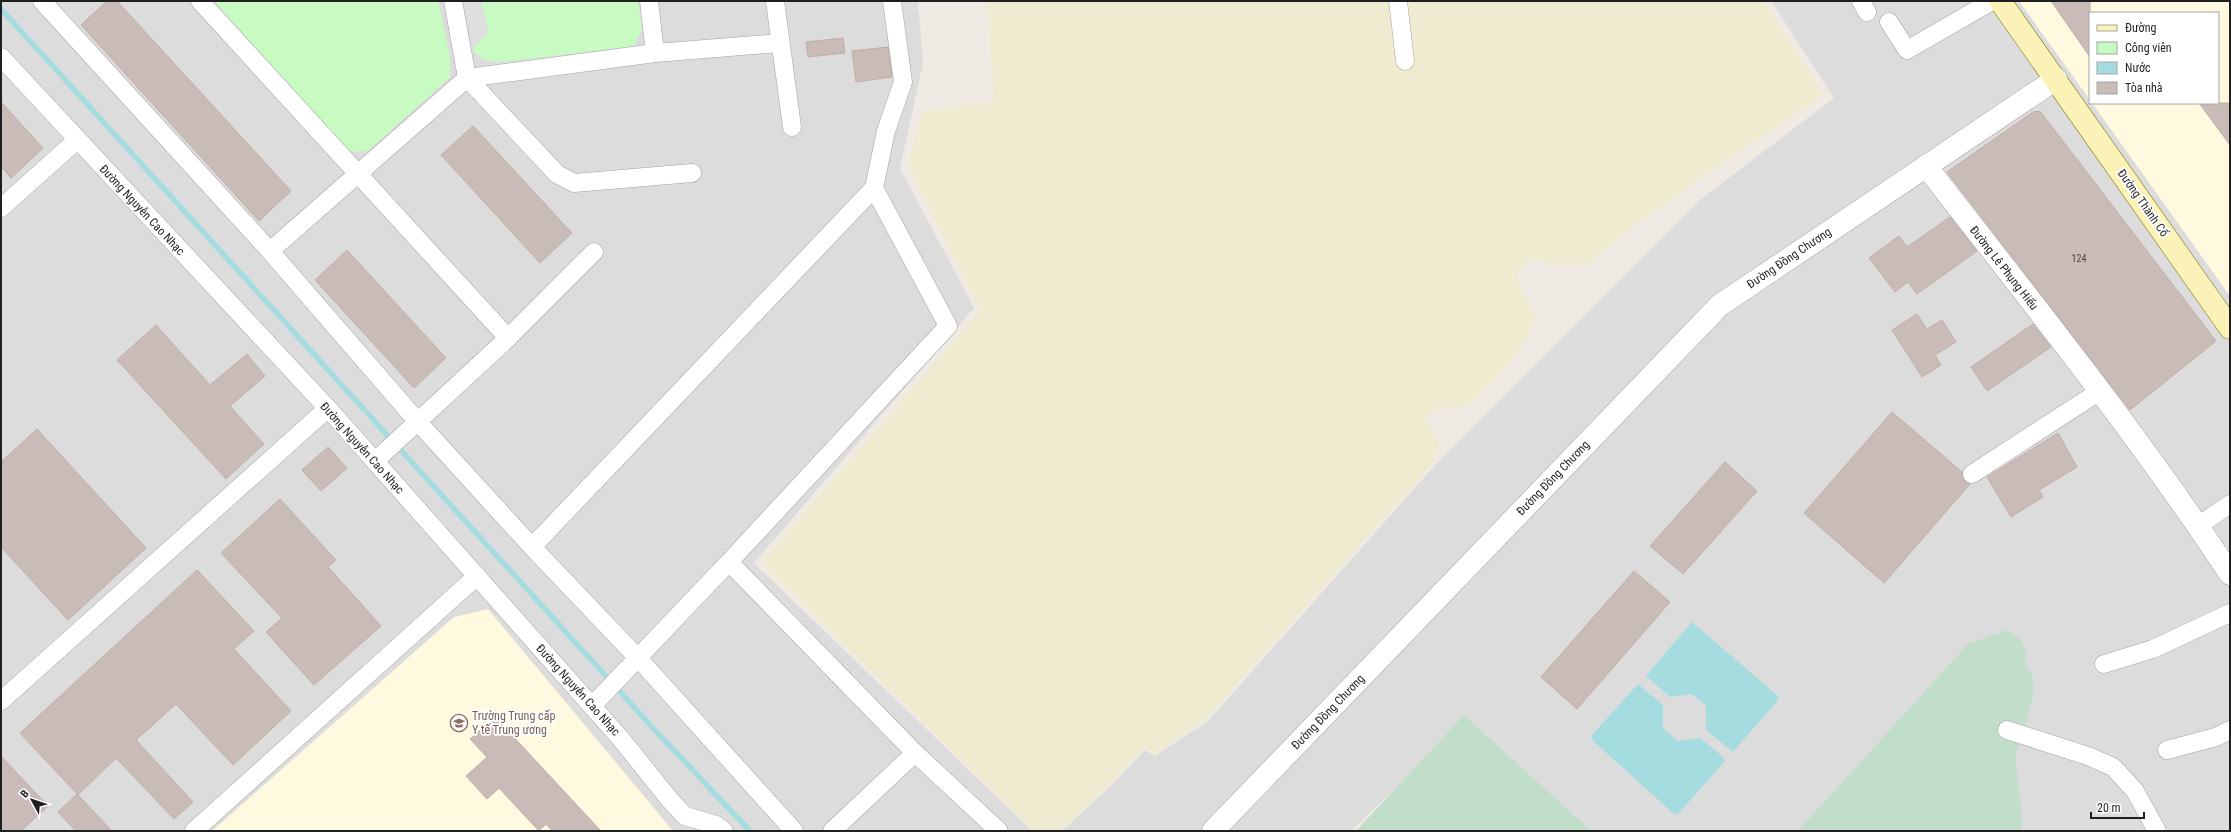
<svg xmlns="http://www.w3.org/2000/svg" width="2231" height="832" font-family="'Roboto Condensed',sans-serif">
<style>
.residential{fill:#dddcdc;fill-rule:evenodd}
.education{fill:#fff9df}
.farmland{fill:#efebd0}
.wetland{fill:#c1decb}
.park{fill:#c7fbc1}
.parking{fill:#dfdfdf}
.water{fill:#a4dcdf}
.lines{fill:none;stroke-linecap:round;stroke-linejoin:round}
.stream{stroke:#a4dcdf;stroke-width:5.5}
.building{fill:#c8bbb8;stroke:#c2aea7}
.minor-casing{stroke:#a3a3a3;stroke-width:19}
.tertiary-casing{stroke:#a3a3a3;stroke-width:23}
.secondary-casing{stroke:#797002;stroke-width:23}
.minor{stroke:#fff;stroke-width:18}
.tertiary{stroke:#fff;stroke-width:22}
.secondary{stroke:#fbf2b8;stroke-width:22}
.labels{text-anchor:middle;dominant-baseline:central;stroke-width:3.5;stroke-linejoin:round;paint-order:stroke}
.number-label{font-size:10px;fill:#494645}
.street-label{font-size:12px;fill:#1f1f1f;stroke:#fff}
.education-label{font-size:12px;fill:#785e54;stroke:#fff;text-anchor:start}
</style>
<rect width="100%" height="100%" fill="#f0eae5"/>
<g class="residential">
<polygon points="1,1 918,1 923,63 900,168 974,308 754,563 1032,831 1,831"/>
<path d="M1771,1h459v830h-648l-117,-109 -114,109h-289l49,-45 34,-36 10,6 53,-35 229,-258 264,-264 133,-101zM2090,13h128v90h-128z"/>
</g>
<g class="education">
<polygon points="2019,1 2230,1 2230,296 2092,103 2218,103 2218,13 2090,13 2090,100"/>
<polygon points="488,609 673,831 212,831 454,617"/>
</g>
<polygon class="farmland" points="987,1 1764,1 1824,95 1737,153 1626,232 1586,266 1555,266 1530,259 1516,275 1536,319 1526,341 1509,364 1467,407 1435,409 1425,419 1439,440 1435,460 1206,719 1155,754 1144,748 1109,785 1060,831 1033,831 761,562 980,311 908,166 922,112 994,100"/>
<g class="wetland">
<polygon points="2007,630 2021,640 2026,652 2025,664 2033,678 2033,697 2015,759 2020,794 2022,831 1798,831 1968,644"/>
<polygon points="1464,715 1587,827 1592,831 1356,831"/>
</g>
<g class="park">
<path d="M214,1h224l12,55v21l-80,72c-10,4 -16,4 -25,-2z"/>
<path d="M481,1h157l4,28 -8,17 -133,16c-13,0 -19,-2 -28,-12l15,-19z"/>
</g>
<polygon class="parking" points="465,1 481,1 488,31 473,50"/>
<g class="water">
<polygon points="1692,622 1778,696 1779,699 1733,752 1706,730 1706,706 1692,694 1670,697 1646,676"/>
<polygon points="1638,684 1663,705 1663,728 1678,741 1700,738 1722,756 1725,761 1678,814 1674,814 1592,740 1592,735"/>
</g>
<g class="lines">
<polyline class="stream" points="1,9 652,727 750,831"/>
</g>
<g class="building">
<polygon points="107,1 117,1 291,191 259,221 81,25"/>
<polygon points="2051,1 2090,1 2090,57"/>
<polygon points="843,38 845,53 808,57 806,42"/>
<polygon points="888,47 892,77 856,82 852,51"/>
<polygon points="1,102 43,148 11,178 1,166"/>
<polygon points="2199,103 2230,103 2230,145"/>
<polygon points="2040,111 2216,341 2130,410 1947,172 2033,112"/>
<polygon points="473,126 572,233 540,263 441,155"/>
<polygon points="1950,217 1977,251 1917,294 1908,282 1895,292 1869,258 1899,236 1907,247"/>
<polygon points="347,250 446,358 414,388 315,280"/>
<polygon points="1917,314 1927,329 1942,320 1956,342 1935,355 1941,365 1922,377 1892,330"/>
<polygon points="2033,324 2051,347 1987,391 1971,367"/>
<polygon points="156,325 210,385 247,354 265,376 230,406 264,444 226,479 117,360"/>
<polygon points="1892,412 1962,472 1963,480 1970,484 1884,583 1804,513"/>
<polygon points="37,429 146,548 68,620 1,547 1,462"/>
<polygon points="2058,433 2077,467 2039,490 2043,497 2011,517 1987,477"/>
<polygon points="328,447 347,468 321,491 302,470"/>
<polygon points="1725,462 1757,491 1683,574 1650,546"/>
<polygon points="280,499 336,560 328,567 381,626 314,685 266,632 282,618 221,553"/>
<polygon points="197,570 254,631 234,649 291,711 233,765 176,704 136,740 193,802 174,819 116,758 78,795 20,733"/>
<polygon points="1634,571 1670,602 1577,709 1541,677"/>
<polygon points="495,717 601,831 552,831 546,824 539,831 499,788 487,799 466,776 487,757 470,739"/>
<polygon points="1,756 48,806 21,831 1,831"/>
<polygon points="77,794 112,831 76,831 58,812"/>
</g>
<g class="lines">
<defs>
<g id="minor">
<polyline points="42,1 270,251 418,422 532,547 638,658 794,831"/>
<polyline points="200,1 508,338"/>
<polyline points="453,1 467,78 557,174 574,183 692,173"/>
<polyline points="649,1 655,53"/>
<polyline points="775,1 792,127"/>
<polyline points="1398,1 1405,61"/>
<polyline points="1861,1 1867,12"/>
<polyline points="1889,22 1907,50 1992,1"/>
<polyline points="1,57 333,414 621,739 670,800 685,816 716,825 724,831"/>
<polyline points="874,188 886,131 903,82 892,1"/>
<polyline points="1,208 77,140"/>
<polyline points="270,251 467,78 655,53 780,43"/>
<polyline points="375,461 508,338 594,252"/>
<polyline points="1972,474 2100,391"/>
<polyline points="2198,526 2230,504"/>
<polyline points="532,547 874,188 948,326 729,562 915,753 999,831"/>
<polyline points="2104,664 2153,649 2230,613"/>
<polyline points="1,701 328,408"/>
<polyline points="592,706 729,562"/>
<polyline points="2007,730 2088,756 2113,767 2135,791 2157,831"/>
<polyline points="2167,750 2216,737 2230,730"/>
<polyline points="194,831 477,576"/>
<polyline points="832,831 915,753"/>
</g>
<g id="tertiary">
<path d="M1926,166c104,134 211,267 304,408"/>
<polyline points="1213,831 1720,305 2056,79"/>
</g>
<polyline id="secondary" points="2000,1 2230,328"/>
</defs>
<use href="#minor" class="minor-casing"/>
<use href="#tertiary" class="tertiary-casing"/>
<use href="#secondary" class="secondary-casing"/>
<use href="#minor" class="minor"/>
<use href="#tertiary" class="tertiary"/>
<use href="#secondary" class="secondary"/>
</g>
<defs>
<symbol id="university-ring" viewBox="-11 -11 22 22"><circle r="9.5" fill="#fff" stroke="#8d6e63" stroke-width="1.5"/><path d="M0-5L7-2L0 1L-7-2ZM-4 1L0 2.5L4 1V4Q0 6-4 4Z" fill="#8d6e63"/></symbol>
</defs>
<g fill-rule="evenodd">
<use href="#university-ring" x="449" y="713" width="20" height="20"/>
</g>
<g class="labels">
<g class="number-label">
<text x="2079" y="258">124</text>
</g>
<g class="street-label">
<text transform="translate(2143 203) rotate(55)">Đường Thành Cổ</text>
<text transform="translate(142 210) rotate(47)">Đường Nguyễn Cao Nhạc</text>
<text transform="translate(1789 258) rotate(-34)">Đường Đồng Chương</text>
<text transform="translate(2004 268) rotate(52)">Đường Lê Phụng Hiểu</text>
<text transform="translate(362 448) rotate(48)">Đường Nguyễn Cao Nhạc</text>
<text transform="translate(1553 478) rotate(-46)">Đường Đồng Chương</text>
<text transform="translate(578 690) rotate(48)">Đường Nguyễn Cao Nhạc</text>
<text transform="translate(1328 712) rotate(-46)">Đường Đồng Chương</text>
</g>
<g class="education-label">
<text x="472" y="716">Trường Trung cấp<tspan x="472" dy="14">Y tế Trung ương</tspan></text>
</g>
</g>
<rect width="2231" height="832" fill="none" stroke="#1f1f1f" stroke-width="4"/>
<rect x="2089" y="12" width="130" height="92" fill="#ffffff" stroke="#a5a5a5"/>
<rect x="2097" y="25" width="20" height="6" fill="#fbf2b8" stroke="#a5a5a5"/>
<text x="2125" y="32" font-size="12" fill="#1f1f1f">Đường</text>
<rect x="2097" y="42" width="20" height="12" fill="#c7fbc1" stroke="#a5a5a5"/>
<text x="2125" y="52" font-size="12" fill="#1f1f1f">Công viên</text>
<rect x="2097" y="62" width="20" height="12" fill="#a4dcdf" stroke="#a5a5a5"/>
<text x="2125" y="72" font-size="12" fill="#1f1f1f">Nước</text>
<rect x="2097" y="82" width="20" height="12" fill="#c8bbb8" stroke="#a5a5a5"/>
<text x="2125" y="92" font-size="12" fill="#1f1f1f">Tòa nhà</text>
<g transform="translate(32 800) rotate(310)" stroke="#ffffff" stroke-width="3" paint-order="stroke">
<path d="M0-3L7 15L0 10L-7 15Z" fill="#1f1f1f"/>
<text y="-6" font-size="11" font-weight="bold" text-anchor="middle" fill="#1f1f1f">B</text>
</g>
<path d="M2091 812v6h53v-6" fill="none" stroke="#1f1f1f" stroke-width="2"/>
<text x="2097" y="812" font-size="12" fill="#1f1f1f" stroke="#ffffff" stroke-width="3" paint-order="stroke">20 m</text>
</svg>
